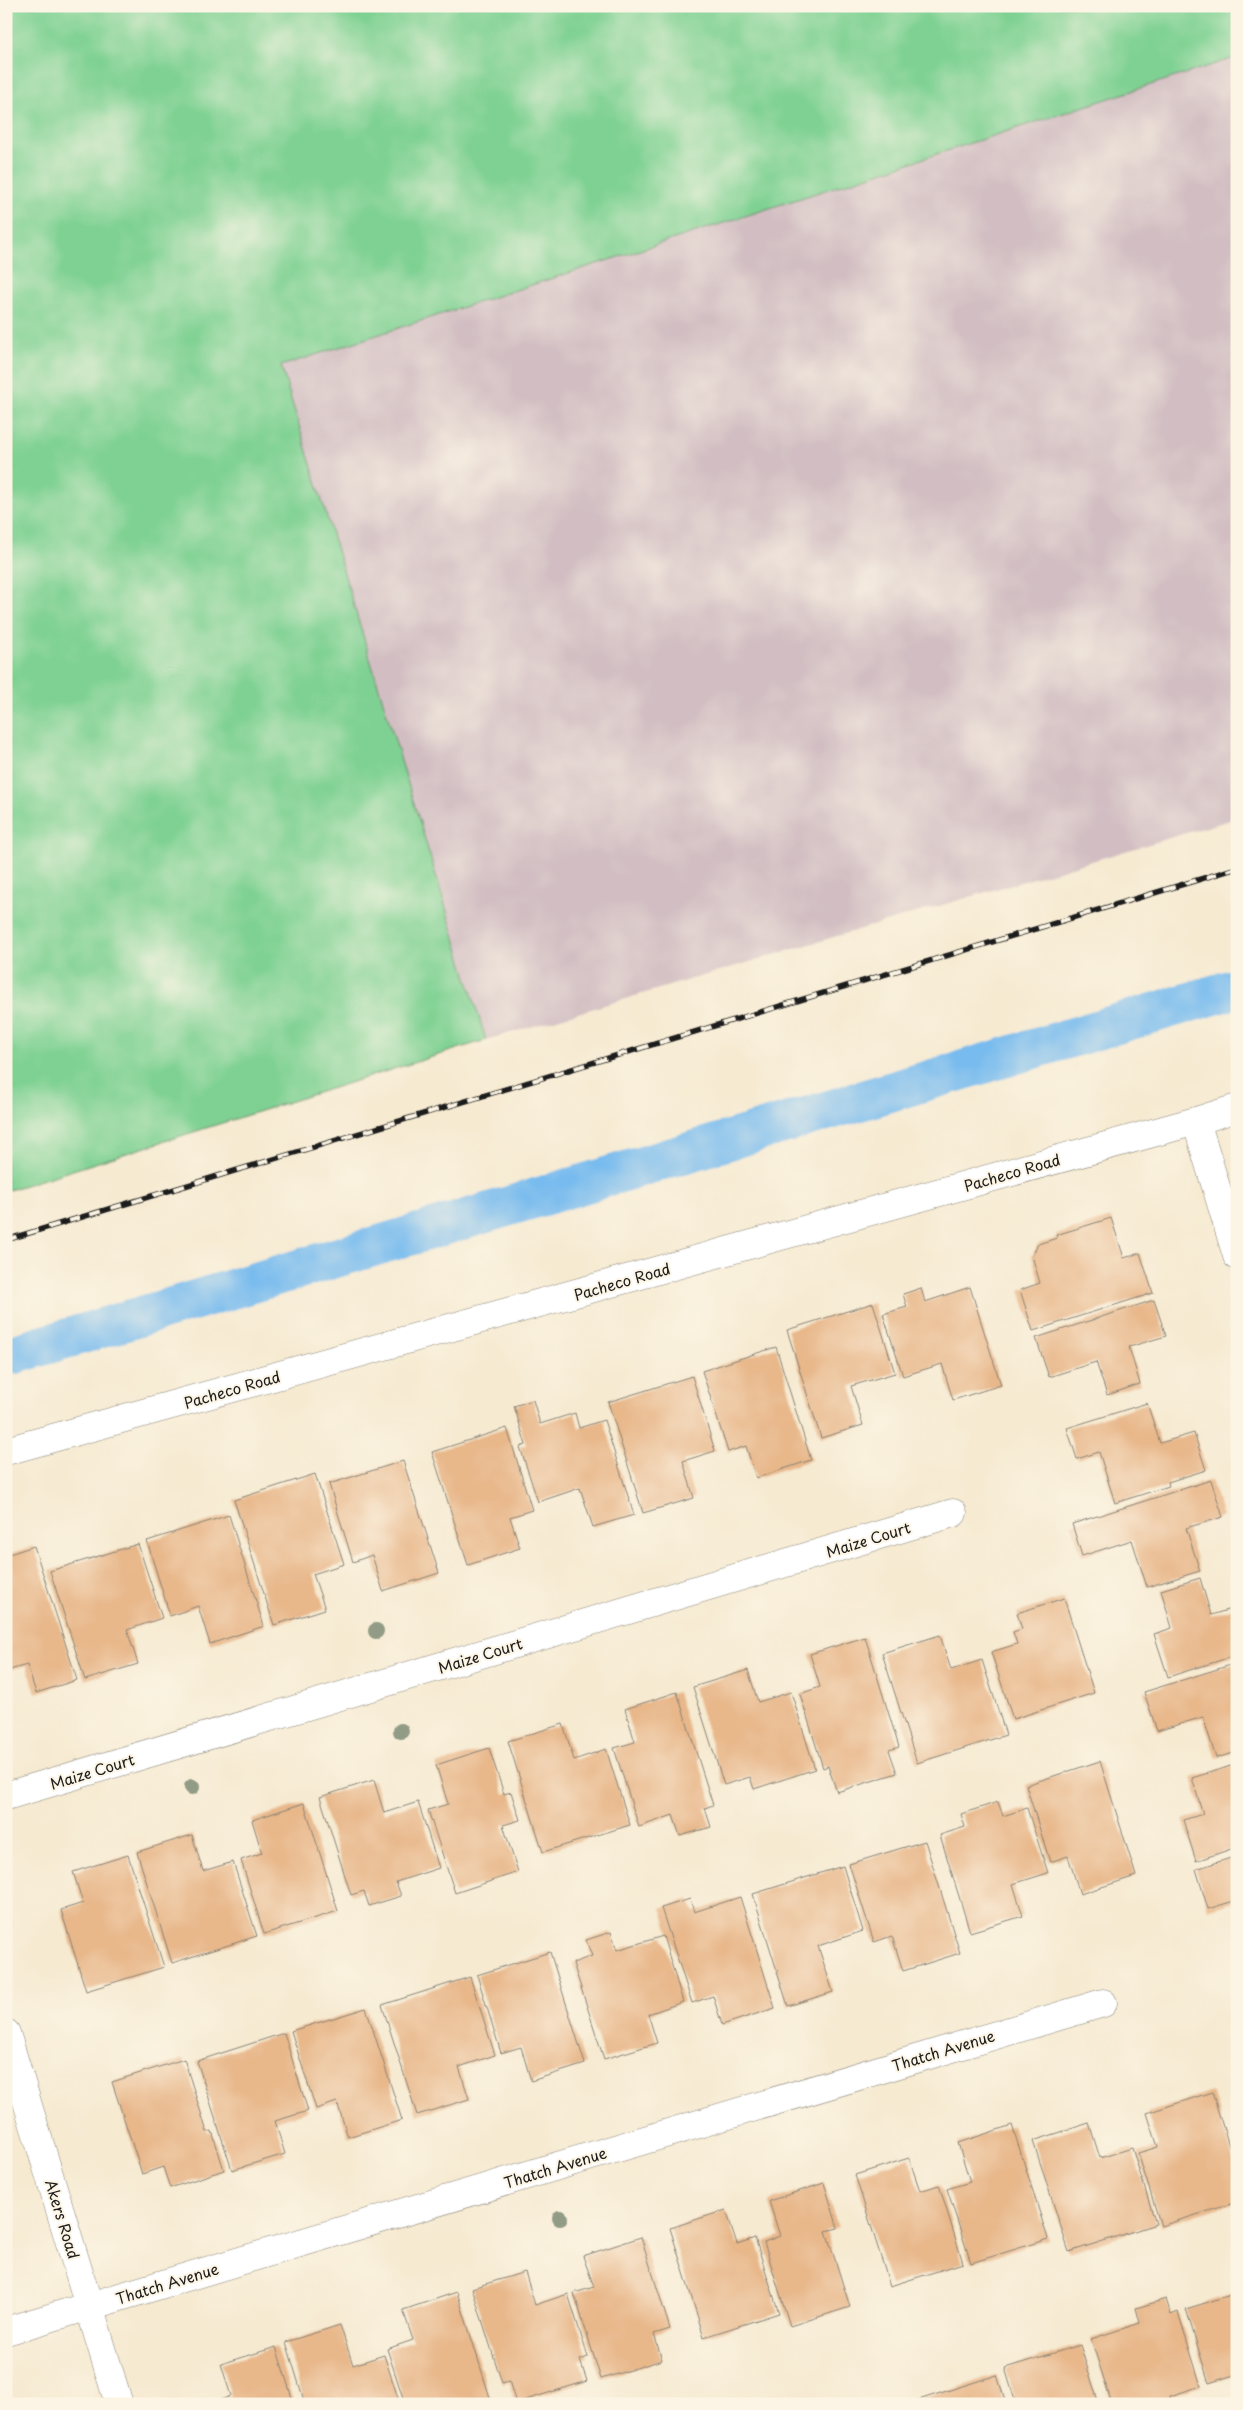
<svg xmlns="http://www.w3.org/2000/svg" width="1243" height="2410" font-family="'Playpen Sans',sans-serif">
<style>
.industrial{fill:#d2bec2}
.green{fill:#7fd193;stroke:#4e7658}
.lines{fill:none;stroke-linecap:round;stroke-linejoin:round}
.canal{stroke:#78bbee;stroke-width:40}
.building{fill:#e8b78a}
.minor-casing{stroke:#898376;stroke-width:29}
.tertiary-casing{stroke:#898376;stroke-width:29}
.minor{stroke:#fff;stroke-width:28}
.tertiary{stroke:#fff;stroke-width:28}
.rail-casing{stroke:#1c1c1c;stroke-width:5.5}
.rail{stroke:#fcf5e5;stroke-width:4;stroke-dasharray:11;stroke-linecap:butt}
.tree{fill:#919b85}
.labels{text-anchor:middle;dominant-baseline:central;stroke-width:4;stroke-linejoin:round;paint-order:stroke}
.street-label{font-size:15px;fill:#1c1c1c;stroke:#fcf5e5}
</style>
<rect width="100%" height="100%" fill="#fcf5e5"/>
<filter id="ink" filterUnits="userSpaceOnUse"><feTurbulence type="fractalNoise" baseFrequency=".02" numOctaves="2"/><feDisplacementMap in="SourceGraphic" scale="10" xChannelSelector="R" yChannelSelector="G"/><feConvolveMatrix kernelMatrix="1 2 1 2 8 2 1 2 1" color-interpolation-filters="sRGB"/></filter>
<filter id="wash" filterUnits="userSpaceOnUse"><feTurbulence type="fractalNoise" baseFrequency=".0096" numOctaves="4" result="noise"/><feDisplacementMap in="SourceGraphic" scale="20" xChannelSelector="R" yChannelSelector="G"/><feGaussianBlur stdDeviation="1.12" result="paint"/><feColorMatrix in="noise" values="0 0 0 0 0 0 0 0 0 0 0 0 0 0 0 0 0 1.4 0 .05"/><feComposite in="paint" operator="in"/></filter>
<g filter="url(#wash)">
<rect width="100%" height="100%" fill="#f6ead1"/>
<polygon class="industrial" points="1237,57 1237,818 486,1040 280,366"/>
<polygon class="green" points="6,6 1237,6 1237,57 281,366 486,1040 6,1191"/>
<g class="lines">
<polyline class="canal" points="15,1354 1237,988"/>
</g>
<g id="blocks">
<g class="building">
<polygon points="1111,1218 1124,1258 1140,1253 1153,1293 1033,1331 1020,1290 1040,1283 1032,1256 1038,1244 1057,1238 1056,1235"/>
<polygon points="970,1287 1001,1385 953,1400 942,1364 903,1376 883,1314 907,1307 903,1294 921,1288 925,1302"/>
<polygon points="1154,1300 1166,1336 1129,1347 1140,1384 1107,1395 1096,1362 1049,1377 1036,1338"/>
<polygon points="873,1303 895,1373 851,1386 863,1425 821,1438 787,1330"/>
<polygon points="776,1347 811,1460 756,1478 746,1446 728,1452 702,1371"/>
<polygon points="692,1376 715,1451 683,1461 694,1498 643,1513 608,1402"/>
<polygon points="533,1400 540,1424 575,1413 579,1428 604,1420 634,1515 593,1527 580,1488 538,1502 520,1447 526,1445 514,1406"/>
<polygon points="1147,1403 1160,1443 1194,1433 1206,1470 1168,1482 1169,1486 1115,1503 1099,1452 1077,1459 1067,1428"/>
<polygon points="507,1428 532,1510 510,1517 520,1548 468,1565 432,1452"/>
<polygon points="403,1461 439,1573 383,1591 372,1555 353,1562 329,1484"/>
<polygon points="315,1474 344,1564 313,1574 325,1609 274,1625 234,1500"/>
<polygon points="1211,1480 1223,1517 1186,1528 1200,1571 1147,1587 1132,1540 1082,1556 1072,1524"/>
<polygon points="229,1515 264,1626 210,1644 198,1606 170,1616 147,1541"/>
<polygon points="138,1544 162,1618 127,1630 138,1664 85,1680 50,1571"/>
<polygon points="34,1546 77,1680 36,1693 27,1665 6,1671 6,1555"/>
<polygon points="1200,1578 1211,1615 1237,1607 1237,1655 1168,1677 1154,1634 1172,1628 1161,1590"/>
<polygon points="1064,1598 1094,1693 1013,1719 991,1652 1017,1644 1013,1632 1022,1629 1017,1613"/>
<polygon points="940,1635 951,1670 982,1660 1006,1735 917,1763 882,1653"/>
<polygon points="865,1637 899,1747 889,1750 897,1773 837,1792 828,1766 823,1768 800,1694 820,1687 810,1654"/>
<polygon points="1237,1663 1237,1752 1216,1758 1203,1717 1157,1731 1144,1692"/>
<polygon points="748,1670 758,1702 791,1692 815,1769 754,1789 750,1777 724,1785 693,1687"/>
<polygon points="677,1692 713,1805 705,1808 711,1827 680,1836 673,1815 639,1827 614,1748 635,1742 625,1709"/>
<polygon points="563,1724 574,1760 606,1749 630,1825 543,1852 508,1741"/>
<polygon points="489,1748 504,1794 511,1792 520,1820 503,1825 518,1872 455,1893 428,1810 448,1804 436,1765"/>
<polygon points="1100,1761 1136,1876 1080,1894 1068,1856 1050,1862 1026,1785"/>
<polygon points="1237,1764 1237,1847 1196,1861 1183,1820 1203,1814 1192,1778"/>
<polygon points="374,1780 384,1813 418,1802 439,1868 396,1882 401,1896 369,1906 364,1891 351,1895 320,1797"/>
<polygon points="998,1802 1003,1816 1027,1808 1048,1873 1013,1884 1023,1916 970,1932 940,1835 965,1827 961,1814"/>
<polygon points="304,1803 338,1911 264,1934 241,1860 262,1853 252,1820"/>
<polygon points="192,1835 203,1871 233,1862 257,1936 172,1963 137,1852"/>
<polygon points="925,1841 960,1953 903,1971 892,1936 874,1942 849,1864"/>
<polygon points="128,1855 164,1967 86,1991 61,1910 83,1903 73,1872"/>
<polygon points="1237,1856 1237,1900 1208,1909 1196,1869"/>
<polygon points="843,1866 863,1931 818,1946 833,1992 788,2006 753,1894"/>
<polygon points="740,1897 775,2008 722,2025 713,1996 692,2003 661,1908 690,1899 694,1912"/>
<polygon points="611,1932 617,1950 663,1936 683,2002 648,2014 657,2043 604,2059 573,1963 592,1956 586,1940"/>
<polygon points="550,1952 585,2064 531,2081 521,2047 501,2053 477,1975"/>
<polygon points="470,1977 495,2055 459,2067 469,2099 417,2115 382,2005"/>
<polygon points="366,2008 402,2120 348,2137 337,2102 316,2109 291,2031"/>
<polygon points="284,2033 308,2111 275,2121 285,2154 232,2170 197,2061"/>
<polygon points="184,2059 207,2132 212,2131 224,2170 170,2188 163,2167 142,2174 112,2082"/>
<polygon points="1212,2092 1237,2171 1237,2202 1161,2226 1138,2153 1158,2147 1147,2113"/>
<polygon points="1089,2123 1100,2158 1132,2148 1156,2224 1069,2252 1033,2141"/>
<polygon points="1012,2125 1048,2239 971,2263 947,2189 970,2182 958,2143"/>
<polygon points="909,2158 920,2191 939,2185 963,2263 890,2286 855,2175"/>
<polygon points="824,2183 838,2228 826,2231 850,2307 790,2326 764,2242 780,2236 769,2201"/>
<polygon points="726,2210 737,2244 755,2238 779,2313 704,2337 670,2228"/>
<polygon points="641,2237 670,2329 654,2334 662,2360 601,2379 574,2293 594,2287 583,2256"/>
<polygon points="525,2272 535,2305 568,2294 588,2357 580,2360 587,2381 516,2403 509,2381 502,2383 472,2288"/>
<polygon points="457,2292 492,2404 405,2404 387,2349 413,2340 403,2310"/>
<polygon points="1237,2293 1237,2374 1209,2383 1186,2309"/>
<polygon points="1166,2299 1171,2315 1178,2312 1201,2386 1170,2396 1172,2404 1112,2404 1091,2339 1140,2323 1136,2308"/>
<polygon points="340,2325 353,2365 384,2355 400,2404 305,2404 286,2342"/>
<polygon points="1080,2345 1099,2404 1016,2404 1005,2368"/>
<polygon points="276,2347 294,2404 210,2404 231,2396 221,2364"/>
<polygon points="997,2375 1006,2404 909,2404 909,2403"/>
</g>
</g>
</g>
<g filter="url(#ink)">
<use href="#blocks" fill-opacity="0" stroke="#898376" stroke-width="1"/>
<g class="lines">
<defs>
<g id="minor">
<polyline points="1196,1121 1237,1256"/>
<polyline points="6,1796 953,1513"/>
<polyline points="6,2331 1103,2003"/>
</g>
<g id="tertiary">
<polyline points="6,1451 1196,1121 1237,1108"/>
<polyline points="6,2033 119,2404"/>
</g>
</defs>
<use href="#minor" class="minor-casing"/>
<use href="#tertiary" class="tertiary-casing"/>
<use href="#minor" class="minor"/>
<use href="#tertiary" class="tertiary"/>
<defs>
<polyline id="rail" points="6,1240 1237,868"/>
</defs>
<use href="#rail" class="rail-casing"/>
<use href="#rail" class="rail"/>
</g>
<g class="tree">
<circle cx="376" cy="1631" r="8"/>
<circle cx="401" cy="1731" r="8"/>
<circle cx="192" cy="1787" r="8"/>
<circle cx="560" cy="2218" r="8"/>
</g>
</g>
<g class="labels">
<g class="street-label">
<text transform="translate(1012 1172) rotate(-16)">Pacheco Road</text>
<text transform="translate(622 1281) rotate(-16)">Pacheco Road</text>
<text transform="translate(232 1389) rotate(-16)">Pacheco Road</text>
<text transform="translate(868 1539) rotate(-17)">Maize Court</text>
<text transform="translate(480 1655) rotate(-17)">Maize Court</text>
<text transform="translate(92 1771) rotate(-17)">Maize Court</text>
<text transform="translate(943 2050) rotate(-17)">Thatch Avenue</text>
<text transform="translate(555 2167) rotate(-17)">Thatch Avenue</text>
<text transform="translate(63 2219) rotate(73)">Akers Road</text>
<text transform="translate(167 2283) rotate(-17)">Thatch Avenue</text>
</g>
</g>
<rect width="1243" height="2410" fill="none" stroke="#fcf5e5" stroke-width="25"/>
</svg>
